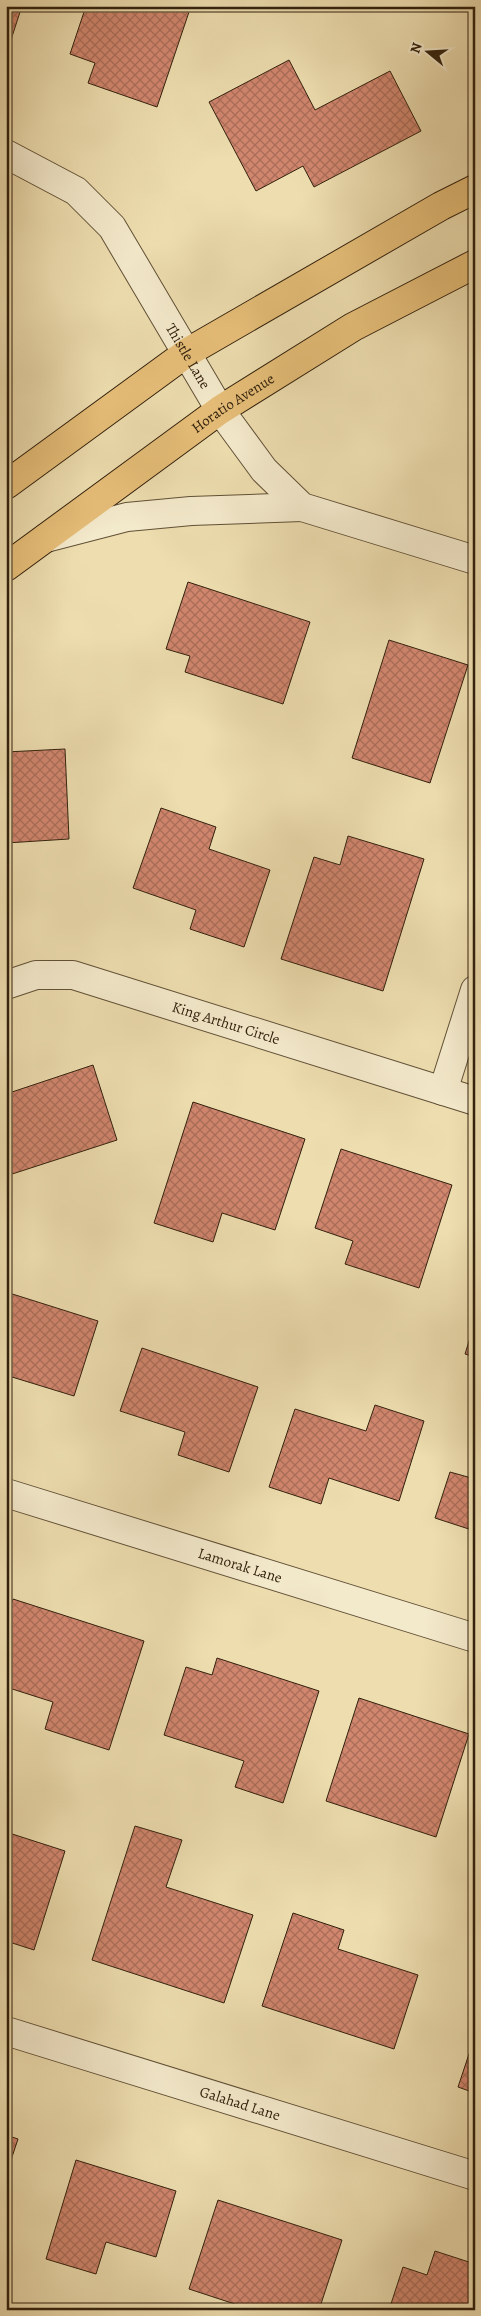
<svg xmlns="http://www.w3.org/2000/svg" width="481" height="2316" font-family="Alegreya,serif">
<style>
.building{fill:url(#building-cross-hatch);stroke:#32210d}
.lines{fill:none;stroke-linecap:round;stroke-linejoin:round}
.minor-casing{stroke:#615036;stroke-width:30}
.major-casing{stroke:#32210d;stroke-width:30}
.minor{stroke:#f3e9cb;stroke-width:28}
.major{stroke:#e6be78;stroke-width:28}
.labels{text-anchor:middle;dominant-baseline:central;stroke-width:4;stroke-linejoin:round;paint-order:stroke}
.street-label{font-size:15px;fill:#32210d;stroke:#f3e9cb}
</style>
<defs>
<pattern id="building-cross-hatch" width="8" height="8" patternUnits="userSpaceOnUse" patternTransform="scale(1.25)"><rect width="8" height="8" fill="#d1866e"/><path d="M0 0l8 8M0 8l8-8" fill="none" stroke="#aa6d59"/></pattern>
</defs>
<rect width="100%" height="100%" fill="#edddaf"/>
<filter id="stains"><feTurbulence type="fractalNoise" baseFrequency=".004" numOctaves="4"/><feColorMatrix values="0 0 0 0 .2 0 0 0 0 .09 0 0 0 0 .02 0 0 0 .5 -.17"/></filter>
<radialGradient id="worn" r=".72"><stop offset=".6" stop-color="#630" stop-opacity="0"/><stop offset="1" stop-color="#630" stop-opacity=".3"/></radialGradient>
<g class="building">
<polygon points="6,6 22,6 6,55"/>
<polygon points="86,6 191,6 157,107 88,83 95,63 70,54"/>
<polygon points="289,60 315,110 390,71 421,131 314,187 303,166 256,191 209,102"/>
<polygon points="188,582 310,622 283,704 185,672 190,656 166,649"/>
<polygon points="389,640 468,665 430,783 352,758"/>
<polygon points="65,749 69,839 6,843 6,752"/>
<polygon points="161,808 216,827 209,849 270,870 244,947 190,929 196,910 133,888"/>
<polygon points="348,836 424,859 383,991 281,959 314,857 340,865"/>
<polygon points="93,1065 117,1140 6,1176 6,1094"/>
<polygon points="193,1102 305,1139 275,1230 222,1213 213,1242 154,1223"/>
<polygon points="341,1149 452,1185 419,1288 345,1264 353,1241 315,1228"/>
<polygon points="6,1292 98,1321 74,1396 12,1377 6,1395"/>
<polygon points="475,1322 475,1357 465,1354"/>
<polygon points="142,1348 258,1387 229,1472 178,1455 185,1432 120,1411"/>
<polygon points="375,1405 424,1421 399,1501 329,1478 321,1504 269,1487 295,1409 366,1431"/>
<polygon points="450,1472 475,1479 475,1531 435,1518"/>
<polygon points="13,1599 144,1641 109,1750 45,1729 53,1702 6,1687 6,1618"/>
<polygon points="217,1658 319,1691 283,1803 235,1787 244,1761 164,1735 186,1667 212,1675"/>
<polygon points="359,1698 469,1734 436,1837 326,1801"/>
<polygon points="135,1826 182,1840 166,1887 253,1915 224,2003 92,1960"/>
<polygon points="6,1832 65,1851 34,1950 6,1941"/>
<polygon points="293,1913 344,1930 338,1949 418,1975 394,2049 262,2006"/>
<polygon points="475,2036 475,2093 458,2087"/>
<polygon points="6,2135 18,2139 6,2175"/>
<polygon points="76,2160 176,2191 156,2257 106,2242 96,2274 46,2259"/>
<polygon points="218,2200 342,2240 319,2310 253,2310 189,2289"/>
<polygon points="435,2251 475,2264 475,2310 389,2310 403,2267 427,2275"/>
</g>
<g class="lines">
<defs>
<g id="minor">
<path id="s1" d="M6,154l70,37 36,36 108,183 44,60 38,37 173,53"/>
<polyline points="46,538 127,517 191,511 302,507"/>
<path id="s2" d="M6,985l30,-10h37l402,126"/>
<polyline points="443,1091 475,990"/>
<path id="s3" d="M6,1493l469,145"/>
<path id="s4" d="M6,2031l469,145"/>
</g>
<g id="major">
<polyline points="6,485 188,352 441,206 475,189"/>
<path id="s5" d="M6,567l214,-157 133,-83 122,-63"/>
</g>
</defs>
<use href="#minor" class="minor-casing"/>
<use href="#major" class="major-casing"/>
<use href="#minor" class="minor"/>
<use href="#major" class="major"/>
</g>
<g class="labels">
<g class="street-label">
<text stroke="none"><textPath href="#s1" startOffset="280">Thistle Lane</textPath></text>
<text stroke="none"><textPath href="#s5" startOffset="280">Horatio Avenue</textPath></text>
<text stroke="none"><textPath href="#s2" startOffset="229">King Arthur Circle</textPath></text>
<text stroke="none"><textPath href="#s3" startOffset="245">Lamorak Lane</textPath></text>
<text stroke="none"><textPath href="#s4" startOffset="245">Galahad Lane</textPath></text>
</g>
</g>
<rect width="481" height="2316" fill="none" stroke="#edddaf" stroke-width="25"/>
<rect x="8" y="8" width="466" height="2301" fill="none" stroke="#32210d" stroke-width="2.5"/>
<rect x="12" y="12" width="456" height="2291" fill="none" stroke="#32210d"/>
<g transform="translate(428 52) rotate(288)" stroke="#f3e9cb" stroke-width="4" paint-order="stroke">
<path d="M0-4L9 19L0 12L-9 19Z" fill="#32210d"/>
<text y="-8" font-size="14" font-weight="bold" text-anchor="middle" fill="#32210d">N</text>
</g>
<rect width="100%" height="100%" filter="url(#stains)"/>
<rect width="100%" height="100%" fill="url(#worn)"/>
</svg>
